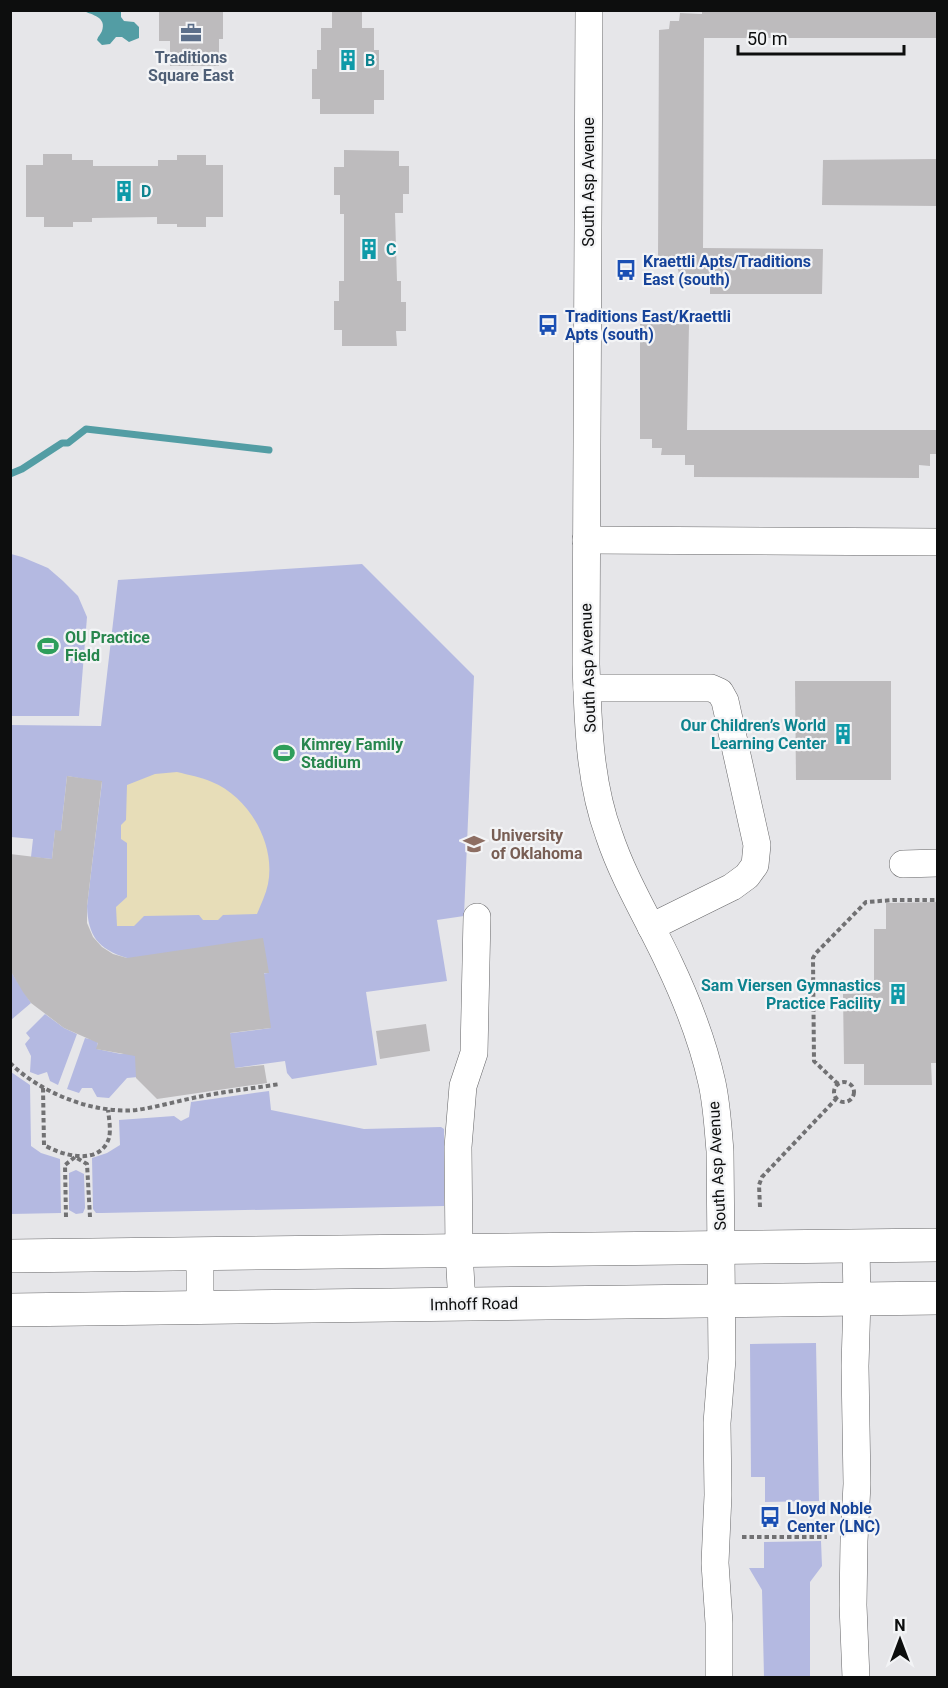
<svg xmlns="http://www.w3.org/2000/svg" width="948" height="1688" font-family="Roboto,sans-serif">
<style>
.green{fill:#b4b9e1}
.sand{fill:#e7ddb8}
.water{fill:#539da4}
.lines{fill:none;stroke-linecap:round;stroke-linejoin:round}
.stream{stroke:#539da4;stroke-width:7}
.building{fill:#bdbbbd}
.minor-casing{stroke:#666668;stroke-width:28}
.major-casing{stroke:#666668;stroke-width:34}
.path{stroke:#717173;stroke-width:4;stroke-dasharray:4.5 3;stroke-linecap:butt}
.minor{stroke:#fff;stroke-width:27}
.major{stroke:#fff;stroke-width:33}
.labels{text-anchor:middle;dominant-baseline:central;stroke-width:4.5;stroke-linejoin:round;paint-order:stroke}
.service-label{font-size:16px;font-weight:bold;fill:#4e5e75;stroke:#f3f4f6}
.culture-label{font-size:16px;font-weight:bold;fill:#0d838f;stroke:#f3f4f6;text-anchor:start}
.street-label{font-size:16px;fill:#0d0e0e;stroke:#f3f4f6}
.transit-label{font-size:16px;font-weight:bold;fill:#164399;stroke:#f3f4f6;text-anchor:start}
.leisure-label{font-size:16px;font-weight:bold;fill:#27864d;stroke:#f3f4f6;text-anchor:start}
.education-label{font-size:16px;font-weight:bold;fill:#785e54;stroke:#f3f4f6;text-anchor:start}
</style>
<rect width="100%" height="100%" fill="#e6e6e9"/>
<g class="green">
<polygon points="11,554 22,557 48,568 63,581 78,596 87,617 79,716 11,716"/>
<path d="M362,564l112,112 -10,240 -27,4 10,61 -81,11 11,73 -85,14 -5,-6 -2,-12 -50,7 -108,10 -18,20 -12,-1 -5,-9h-10l-3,5 -12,-4 18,-51 13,3 -1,8 24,5 24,-1 47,-15 79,-10 -57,-49 54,-6 -141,-15c-29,-9 -39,-22 -40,-52l15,-124 -35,-6 -6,55h-6l-3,28 -21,-2 2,-18 -22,-2 -1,-112 91,1 17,-146z"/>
<polygon points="10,970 31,1003 11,1020 10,1020"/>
<polygon points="45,1014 64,1028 77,1034 58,1085 50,1081 47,1072 38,1075 30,1072 31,1056 25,1044 30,1038 26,1033"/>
<polygon points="11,1072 30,1085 31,1146 41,1153 60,1159 61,1213 11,1214"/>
<polygon points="269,1091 271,1110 364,1129 441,1127 444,1129 444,1206 102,1213 96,1213 93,1209 92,1158 107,1153 120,1145 119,1120 174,1116 181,1121 189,1117 191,1102"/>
<polygon points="76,1170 84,1174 85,1208 83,1213 76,1214 69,1210 69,1173"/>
<polygon points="816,1343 819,1501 765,1502 765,1477 751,1477 750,1344"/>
<polygon points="821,1541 822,1566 810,1582 810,1677 764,1677 762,1590 749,1568 764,1568 764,1542"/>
</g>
<path class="sand" d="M177,772c12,3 24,5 35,10 37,15 64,62 56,102 -2,10 -7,20 -11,30l-34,1 -5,5h-15l-4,-5 -55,1 -10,10h-17l-1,-19 11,-10v-54l-6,-4v-14l5,-5 1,-35 28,-11z"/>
<path class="water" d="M84,11h37v6l3,4 10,1 5,5v11l-10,4 -7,-5h-6l-6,7 -8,1 -5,-5c1,-4 4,-6 5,-9 5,-14 -10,-16 -18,-20z"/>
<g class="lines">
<polyline class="stream" points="10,474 22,469 62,443 68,443 86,429 269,450"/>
</g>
<g class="building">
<polygon points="159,10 223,10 223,39 219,39 219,66 170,66 170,41 159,41"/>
<polygon points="332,10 362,10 362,28 374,28 374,50 379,50 379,70 384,70 384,100 374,100 374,114 320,114 320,99 312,99 312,69 317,69 317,50 321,50 321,28 332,28"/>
<polygon points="702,10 938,10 936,38 704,38 703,248 823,249 822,294 710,294 710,283 702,283 701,274 679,274 677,265 667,266 668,256 658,257 659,30 669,29 670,21 679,21 680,13 702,14"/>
<polygon points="344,150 399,151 399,166 409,166 409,194 403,194 403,213 395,213 397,281 401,281 401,302 406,302 406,331 396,331 397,346 342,346 342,330 334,330 334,301 339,301 339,281 344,281 344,214 340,214 340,195 334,195 334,167 344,167"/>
<polygon points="43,154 72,154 72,160 93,160 93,166 158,166 158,160 177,160 177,155 206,155 206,165 223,165 223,217 206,217 206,227 177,227 177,224 157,224 157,217 92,218 92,222 73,222 73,227 44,227 44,217 26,217 26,165 43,165"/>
<polygon points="937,159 938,206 822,205 823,160"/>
<polygon points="640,324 689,324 687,430 938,430 938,454 930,454 930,466 919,465 919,478 694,477 694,465 685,465 685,455 661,455 662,448 652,448 652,439 640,439"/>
<polygon points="795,681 891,681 891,780 796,780"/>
<polygon points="67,776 102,781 87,906 87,923 93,937 102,947 113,954 127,958 263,938 269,973 264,973 271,1028 230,1033 235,1068 264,1065 267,1083 157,1099 136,1078 135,1056 96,1049 98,1043 64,1028 31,1003 23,992 10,970 10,854 52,859 55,830 61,831"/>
<polygon points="938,902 938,1063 931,1063 932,1085 864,1085 864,1064 844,1064 843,994 874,993 874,929 886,929 886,903"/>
<polygon points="426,1024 430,1051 380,1059 376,1031"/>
</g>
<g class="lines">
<defs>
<g id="minor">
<path d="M589,10l-3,654c2,57 3,117 23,171 15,45 40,85 60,128 18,38 34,79 43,120 5,23 6,46 8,68l2,208 -5,64 1,72 -3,68 4,60v55"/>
<polyline points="586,540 938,542"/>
<polyline points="587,688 711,688 720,692 725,701 757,845 755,865 747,876 732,887 651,927"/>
<polyline points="903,864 938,863"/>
<polyline points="200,1254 200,1308"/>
<polyline points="462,1304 459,1251 458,1147 463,1086 474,1053 477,917"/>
<polyline points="856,1678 853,1605 854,1541 857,1484 855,1366 857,1299 856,1247"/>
</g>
<g id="major">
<polyline points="10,1256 938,1245"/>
<polyline points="10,1310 938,1298"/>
</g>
</defs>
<use href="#minor" class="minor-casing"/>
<use href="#major" class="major-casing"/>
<g class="path">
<polyline points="813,991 844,991"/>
<path d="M10,1063c31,30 83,51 126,47 22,-3 45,-10 67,-14 26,-5 52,-8 77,-12"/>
<circle cx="844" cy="1092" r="10"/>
<polyline points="838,1084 814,1061 813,958 816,953 866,902 894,900 938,900"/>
<path d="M43,1088l1,57c19,11 56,21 65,-7 2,-8 0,-20 -1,-28"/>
<polyline points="760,1207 759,1185 762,1177 836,1099"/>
<polyline points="66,1217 65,1165 75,1157 87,1164 90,1217"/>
<polyline points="742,1537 827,1537"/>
</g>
<use href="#minor" class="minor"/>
<use href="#major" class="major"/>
</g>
<defs>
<symbol id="office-bare" viewBox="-9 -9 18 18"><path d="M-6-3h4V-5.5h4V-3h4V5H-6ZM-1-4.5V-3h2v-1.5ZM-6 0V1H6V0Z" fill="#5c6f8a" stroke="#f3f4f6" stroke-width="2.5" paint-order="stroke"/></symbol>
<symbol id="building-bare" viewBox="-9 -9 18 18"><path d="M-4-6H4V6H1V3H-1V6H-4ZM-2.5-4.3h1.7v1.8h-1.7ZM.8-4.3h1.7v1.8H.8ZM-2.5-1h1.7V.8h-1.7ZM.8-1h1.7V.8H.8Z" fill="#0f9aa8" stroke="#f3f4f6" stroke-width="2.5" paint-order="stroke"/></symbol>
<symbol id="bus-bare" viewBox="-9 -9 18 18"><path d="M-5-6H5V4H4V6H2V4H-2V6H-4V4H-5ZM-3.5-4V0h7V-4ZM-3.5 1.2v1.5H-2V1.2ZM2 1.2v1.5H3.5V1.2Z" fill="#1a4fb4" stroke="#f3f4f6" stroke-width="2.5" paint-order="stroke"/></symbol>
<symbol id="stadium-bare" viewBox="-9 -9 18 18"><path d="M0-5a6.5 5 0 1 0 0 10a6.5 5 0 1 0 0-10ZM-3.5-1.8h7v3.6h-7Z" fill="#2e9e5b" stroke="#f3f4f6" stroke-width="2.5" paint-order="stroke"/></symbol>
<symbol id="university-bare" viewBox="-9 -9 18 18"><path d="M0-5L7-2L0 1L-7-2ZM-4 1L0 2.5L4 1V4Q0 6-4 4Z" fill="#8d6e63" stroke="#f3f4f6" stroke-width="2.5" paint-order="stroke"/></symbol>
</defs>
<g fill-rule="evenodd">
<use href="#office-bare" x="176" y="18" width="30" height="30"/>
<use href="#building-bare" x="333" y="45" width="30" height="30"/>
<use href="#building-bare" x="109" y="176" width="30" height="30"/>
<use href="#building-bare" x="354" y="234" width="30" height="30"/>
<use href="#bus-bare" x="611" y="255" width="30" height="30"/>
<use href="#bus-bare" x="533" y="310" width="30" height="30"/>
<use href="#stadium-bare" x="33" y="631" width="30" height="30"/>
<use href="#building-bare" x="828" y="719" width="30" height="30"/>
<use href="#stadium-bare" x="269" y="738" width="30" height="30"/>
<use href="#university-bare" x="459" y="829" width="30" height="30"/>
<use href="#building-bare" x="883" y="979" width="30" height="30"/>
<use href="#bus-bare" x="755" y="1502" width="30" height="30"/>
</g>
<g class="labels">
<g class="service-label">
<text x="191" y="57">Traditions<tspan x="191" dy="18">Square East</tspan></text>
</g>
<g class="culture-label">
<text x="365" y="60">B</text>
<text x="141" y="191">D</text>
<text x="386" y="249">C</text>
<text x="826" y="725" text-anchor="end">Our Children’s World<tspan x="826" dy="18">Learning Center</tspan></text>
<text x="881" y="985" text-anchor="end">Sam Viersen Gymnastics<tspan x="881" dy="18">Practice Facility</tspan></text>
</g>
<g class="street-label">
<text transform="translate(588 182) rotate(-90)">South Asp Avenue</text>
<text transform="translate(588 668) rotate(-92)">South Asp Avenue</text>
<text transform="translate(717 1166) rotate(-93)">South Asp Avenue</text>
<text transform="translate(474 1304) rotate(-1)">Imhoff Road</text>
</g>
<g class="transit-label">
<text x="643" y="261">Kraettli Apts/Traditions<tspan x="643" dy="18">East (south)</tspan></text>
<text x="565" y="316">Traditions East/Kraettli<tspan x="565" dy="18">Apts (south)</tspan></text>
<text x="787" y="1508">Lloyd Noble<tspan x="787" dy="18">Center (LNC)</tspan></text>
</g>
<g class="leisure-label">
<text x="65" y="637">OU Practice<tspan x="65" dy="18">Field</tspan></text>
<text x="301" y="744">Kimrey Family<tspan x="301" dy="18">Stadium</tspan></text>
</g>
<g class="education-label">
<text x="491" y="835">University<tspan x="491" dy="18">of Oklahoma</tspan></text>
</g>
</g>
<rect width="948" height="1688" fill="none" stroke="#0d0e0e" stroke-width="24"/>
<g transform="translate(900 1640)" stroke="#f3f4f6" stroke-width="4.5" paint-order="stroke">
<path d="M0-4.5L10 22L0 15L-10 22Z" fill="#0d0e0e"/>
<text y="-9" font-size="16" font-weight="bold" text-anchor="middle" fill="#0d0e0e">N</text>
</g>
<path d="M738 45v9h166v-9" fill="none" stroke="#0d0e0e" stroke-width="3"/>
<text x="747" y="45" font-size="18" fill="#0d0e0e" stroke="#f3f4f6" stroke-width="4.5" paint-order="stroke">50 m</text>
</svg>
